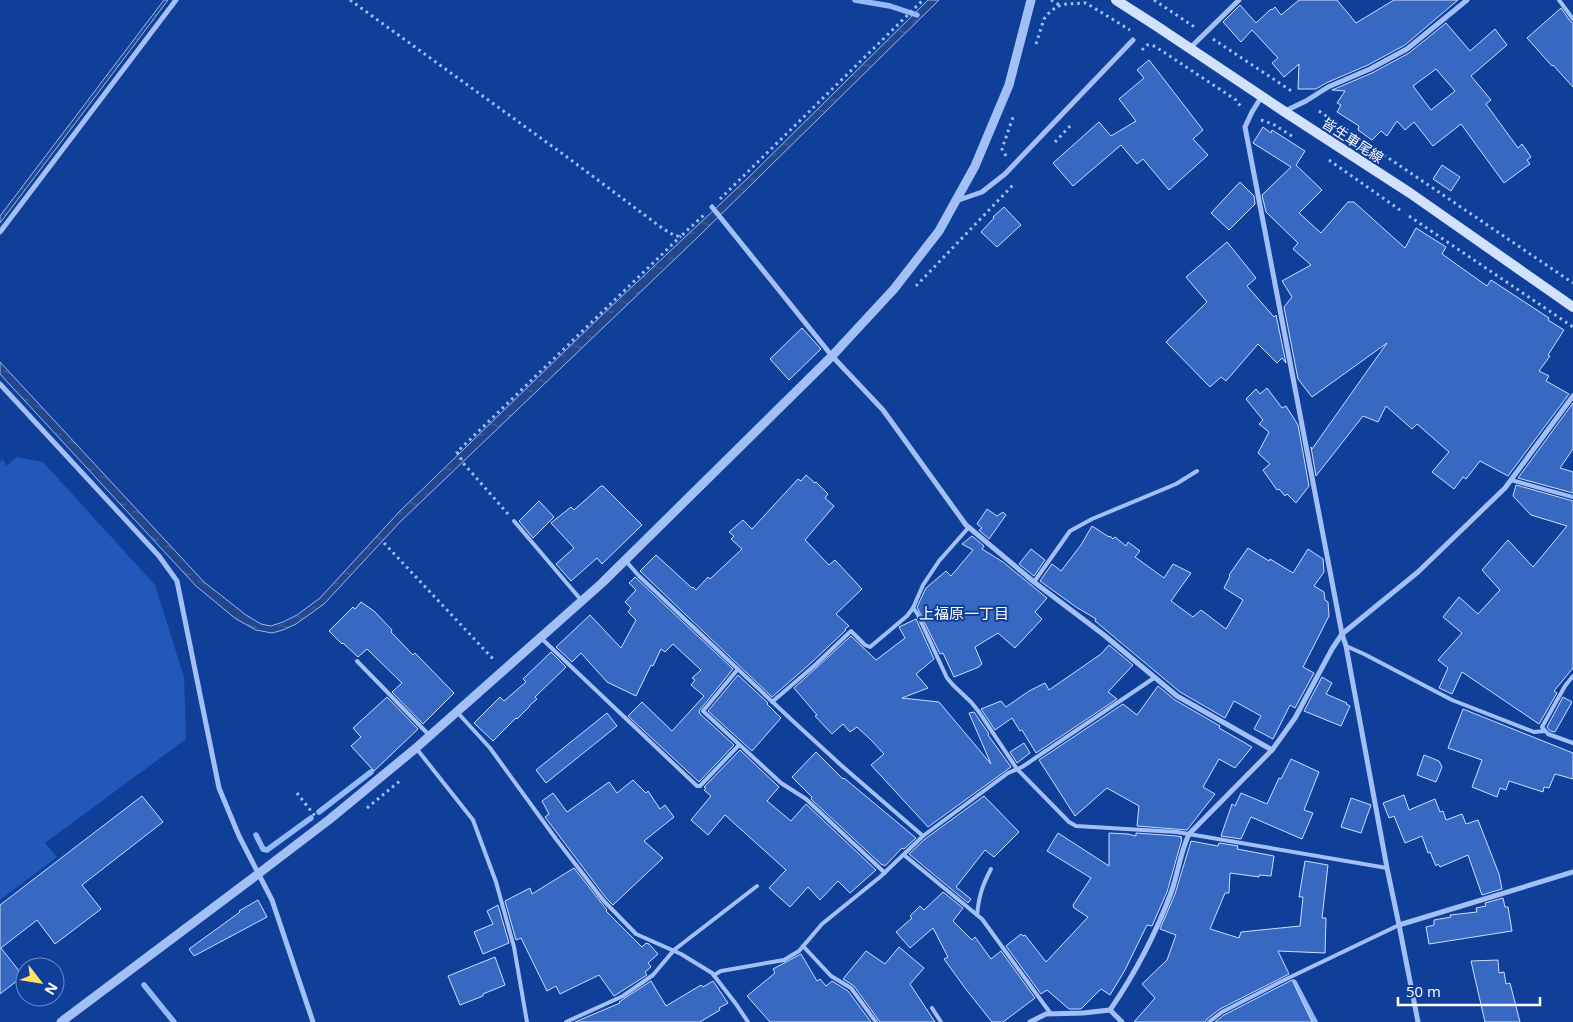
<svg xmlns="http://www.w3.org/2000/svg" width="1573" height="1022" font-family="'Open Sans','Noto Sans JP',sans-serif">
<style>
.grass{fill:#2258b9}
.water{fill:url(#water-ripples);stroke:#94b9f8}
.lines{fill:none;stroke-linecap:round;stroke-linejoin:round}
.stream{stroke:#94b9f8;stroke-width:5.5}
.building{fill:#3869c2;stroke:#cbddfe;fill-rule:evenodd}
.path{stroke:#a2c0f5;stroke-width:3;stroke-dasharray:2.5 4;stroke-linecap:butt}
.service{stroke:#a2c0f5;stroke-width:4}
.minor{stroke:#a2c0f5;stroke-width:5}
.tertiary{stroke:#a2c0f5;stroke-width:9}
.secondary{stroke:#d2e1fe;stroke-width:10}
.labels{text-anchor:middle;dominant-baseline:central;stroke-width:4;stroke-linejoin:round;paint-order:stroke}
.street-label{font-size:14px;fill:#fff;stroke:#103f9a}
.neighbourhood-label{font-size:15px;fill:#fff;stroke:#103f9a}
</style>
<defs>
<pattern id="water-ripples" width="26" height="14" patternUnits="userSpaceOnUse" patternTransform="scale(1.25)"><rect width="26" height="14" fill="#24468b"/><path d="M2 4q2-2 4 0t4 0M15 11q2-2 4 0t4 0" fill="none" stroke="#45629c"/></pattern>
</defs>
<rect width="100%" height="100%" fill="#103f9a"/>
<polygon class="grass" points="17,457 43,462 155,585 184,677 186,739 45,843 57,857 0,900 0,462 3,459 6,466"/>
<g class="water">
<polygon points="164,0 168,0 0,223 0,216"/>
<polygon points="928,0 939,0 700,235 400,522 324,604 296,624 283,630 272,633 256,630 236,619 196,586 0,374 0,362 204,582 246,615 261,624 271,626 283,622 297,615 320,598 399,512 600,317 750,176"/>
</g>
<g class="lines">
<g class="stream">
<polyline points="855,0 890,6 917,15"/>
<polyline points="319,812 371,772"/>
<polyline points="256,835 263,849 267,850 311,818"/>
<polyline points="1294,982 1315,1022"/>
<polyline points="144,985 174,1022"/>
</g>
</g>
<g class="building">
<polygon points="1299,0 1337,0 1356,23 1394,0 1458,0 1405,45 1368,65 1326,83 1316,89 1298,89 1299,64 1284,77 1272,63 1278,58 1252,30 1241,42 1223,22 1240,5 1256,23 1271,9 1272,10 1275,7 1281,15"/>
<polygon points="1561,8 1570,21 1573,23 1573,87 1553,65 1552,66 1527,38"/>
<path d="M1446,23l24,28 25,-22 12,16 -36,31 20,24 -5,4 32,44 4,-4 9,13 -4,3 3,4 -26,19 -43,-59 -28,22 -19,-24 -9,8 -8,-9 -10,15 -6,-5 -9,9 -14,-10 1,-4 -22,-14 4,-7 -4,-2 8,-12 -13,-1 40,-17 37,-20zM1436,69l19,22 -24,19 -18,-24z"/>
<polygon points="1149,60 1203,130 1193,139 1208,155 1169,190 1143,159 1137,164 1121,145 1073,186 1053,163 1099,122 1111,136 1136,121 1119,99 1144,78 1137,70"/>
<polygon points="1263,127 1271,133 1272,130 1305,151 1296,165 1322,190 1299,213 1321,233 1348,202 1354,202 1405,248 1416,228 1446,247 1442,254 1487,286 1491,280 1549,318 1548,320 1564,330 1548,355 1550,356 1539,371 1549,376 1546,381 1569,394 1508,476 1480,461 1466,479 1463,477 1454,489 1432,472 1449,452 1417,424 1412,429 1386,406 1378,422 1363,416 1316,476 1311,447 1312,449 1387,343 1312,397 1298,379 1284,307 1292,297 1282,281 1311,265 1293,249 1298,243 1266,212 1262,195 1291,167 1253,143"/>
<polygon points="1442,165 1460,177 1451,191 1433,179"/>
<polygon points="1240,182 1254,196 1255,204 1229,230 1211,213"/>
<polygon points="1004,207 1021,225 997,247 981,232 994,218 993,217"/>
<polygon points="1227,242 1256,278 1247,286 1274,317 1276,315 1286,363 1282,358 1277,363 1258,344 1226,381 1221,377 1210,387 1166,342 1207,302 1186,277"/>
<polygon points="802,328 821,349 789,380 770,359"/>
<polygon points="1267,388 1282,408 1286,406 1298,425 1309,486 1296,503 1287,494 1285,496 1279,489 1277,490 1265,473 1263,470 1270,464 1258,453 1269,432 1259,424 1263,420 1246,399 1256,389 1260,394"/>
<polygon points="1573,403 1573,449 1560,468 1573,472 1573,493 1518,478"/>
<polygon points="806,475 815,483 816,482 828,494 825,498 834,506 805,540 829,565 835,560 862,589 836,614 849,626 845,629 846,630 811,663 772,697 640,571 656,555 692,588 693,587 696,590 708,577 710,579 742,549 731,539 734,536 729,532 743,520 752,529 798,479 801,481"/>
<polygon points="1516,485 1573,501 1573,668 1554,691 1557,693 1539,724 1462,672 1452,694 1439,688 1448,668 1438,660 1462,633 1443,617 1459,597 1478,614 1500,590 1482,570 1508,540 1533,567 1567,526 1531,515 1513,496"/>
<polygon points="601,486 603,486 642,525 602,564 597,558 571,581 556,564 574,548 551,523 571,507 574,510"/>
<polygon points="539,501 554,517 533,538 519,521"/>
<polygon points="987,509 997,516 1003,512 1006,515 989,539 979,530 982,528 977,524"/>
<polygon points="1092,526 1109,537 1110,536 1113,539 1115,537 1126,546 1128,542 1140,551 1135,557 1164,578 1173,564 1191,573 1171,601 1193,617 1201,610 1226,629 1243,600 1224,588 1230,576 1229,575 1248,548 1269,561 1270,559 1293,573 1308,549 1323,559 1324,572 1314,586 1324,592 1325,600 1328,602 1329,616 1303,667 1314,673 1295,708 1290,705 1273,739 1254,729 1261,716 1234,701 1225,718 1180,692 1095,621 1096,619 1076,607 1040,581 1052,564 1061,571 1081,545"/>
<polygon points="972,536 984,546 982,549 1003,562 1047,598 1035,612 1042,619 1015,648 998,633 975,647 982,664 979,666 979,667 954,677 943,653 940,654 917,607 926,588 946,571 951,576 973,550 962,544"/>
<polygon points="1031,549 1045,560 1034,576 1019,564"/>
<polygon points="635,577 733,669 699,711 700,714 734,745 699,782 628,716 642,702 672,731 704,696 691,685 695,680 692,678 701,670 673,644 665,652 661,649 653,666 651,665 636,696 607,682 581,653 572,662 556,647 590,615 621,648 636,620 628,612 631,608 625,602 636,590 629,583"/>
<polygon points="361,602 374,611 392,630 391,632 413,655 415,653 454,693 423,724 392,692 402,683 367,649 358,657 343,643 342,644 329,631 353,607 355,609"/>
<polygon points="916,619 934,659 916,674 928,688 902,698 939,702 991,764 969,713 974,712 989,734 988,735 1011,767 928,827 871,765 884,754 871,740 857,727 850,732 843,724 832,734 815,716 817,715 794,688 851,636 876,660 905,638 899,627"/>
<polygon points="1109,645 1133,665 1108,692 1117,699 1036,753 1022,730 1020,731 1012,718 995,730 981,709 1001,701 1006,707 1029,691 1045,683 1049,690 1101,654"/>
<polygon points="551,652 566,667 535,697 537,699 529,706 530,706 517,719 516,718 493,741 474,723 500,697 504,701 526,682 523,679"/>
<polygon points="738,675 768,703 767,704 781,718 752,751 708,711"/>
<polygon points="1322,677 1332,683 1326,694 1347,703 1346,704 1350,706 1341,726 1304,711"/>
<polygon points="1158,686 1175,700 1220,726 1219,728 1252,747 1235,768 1219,759 1203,787 1215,794 1187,830 1137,826 1139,806 1107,788 1075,816 1039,760 1123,704 1137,715"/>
<polygon points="387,697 418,729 374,771 351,746 361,737 353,728"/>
<polygon points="1563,697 1572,702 1555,732 1550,731 1547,727"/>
<polygon points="1463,709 1573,753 1573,779 1555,774 1549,788 1544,787 1543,792 1509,781 1506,790 1500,788 1497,797 1472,787 1482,760 1448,748"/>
<polygon points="607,713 617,726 546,783 536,770"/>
<polygon points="1024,743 1030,753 1017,763 1010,752"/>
<polygon points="740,750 779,787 767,801 791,821 806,804 876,870 850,893 838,881 820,900 808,887 790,907 769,888 786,870 725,815 708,835 691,820 711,796 704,790 706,788 704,787"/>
<polygon points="816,752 843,779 844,778 916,838 904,849 902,848 885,866 882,864 882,865 811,799 812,797 792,777"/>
<polygon points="1424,755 1439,761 1442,767 1436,782 1417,775"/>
<polygon points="1291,759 1319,772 1304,810 1313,813 1302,839 1251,817 1241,839 1221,836 1232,804 1235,806 1241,793 1267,804 1279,778 1281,779"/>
<polygon points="633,780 646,793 648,791 660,809 665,805 674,817 644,841 663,858 613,905 606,898 545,817 549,814 542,801 553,793 567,812 609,782 617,793"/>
<polygon points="1404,795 1409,810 1435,799 1440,812 1443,811 1446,820 1462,814 1466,824 1478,820 1499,874 1502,889 1482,895 1468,855 1440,867 1438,864 1436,866 1430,852 1428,853 1422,836 1405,843 1394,816 1389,818 1383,803"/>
<polygon points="142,796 163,822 82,885 101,909 55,944 37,920 1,948 23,976 0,994 0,905"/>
<polygon points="984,796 1019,832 994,857 985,850 956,887 971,899 968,903 909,854 925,839"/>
<polygon points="1351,798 1371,805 1361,833 1341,827"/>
<polygon points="1058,833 1109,866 1109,833 1128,834 1136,836 1136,833 1177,836 1182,837 1180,838 1182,839 1167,892 1152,926 1147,925 1125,970 1110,995 1101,989 1081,1009 1069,1009 1047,990 1041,994 1006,946 1021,934 1023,936 1025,935 1046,962 1088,917 1074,908 1073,905 1091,878 1047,851"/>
<polygon points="1191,841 1218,846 1219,843 1238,846 1237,849 1274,856 1271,876 1259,875 1259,877 1230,873 1229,893 1225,893 1210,929 1239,938 1241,932 1300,926 1303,897 1299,897 1305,861 1328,865 1322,918 1326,918 1325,953 1278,951 1289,974 1220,1009 1207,1019 1205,1022 1134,1022 1155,998 1142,984 1167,960 1176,935 1160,929 1175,894"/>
<polygon points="574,868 607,910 606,911 642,947 646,943 649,944 658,954 648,963 651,967 645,972 647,975 614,996 599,975 560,994 556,986 547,991 521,938 516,940 505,901 530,888 532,894"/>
<polygon points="943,892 963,908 953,921 972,940 975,937 991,959 1001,951 1035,998 1003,1022 992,1022 965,988 944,959 948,957 933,928 910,948 896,932 912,918 910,916 920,906 924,910"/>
<polygon points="1503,898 1505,907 1508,907 1512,931 1429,944 1426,927 1434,925 1434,920 1451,917 1450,915 1477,912 1476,908 1486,906 1485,903"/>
<polygon points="258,900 267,917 194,956 189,949 240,912 239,911"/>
<polygon points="498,905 509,943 483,954 474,932 493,924 487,911"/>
<polygon points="899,947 924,968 910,984 935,1022 880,1022 854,986 843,979 866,951 885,964"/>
<polygon points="801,954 817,981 820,979 826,986 832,981 848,991 871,1022 770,1022 747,996 775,973 773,969"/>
<polygon points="495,957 505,985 483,994 483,996 460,1005 448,976"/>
<polygon points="1498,960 1499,973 1504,972 1506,984 1510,983 1520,1022 1485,1022 1471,961"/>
<polygon points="1292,980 1312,1022 1215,1022 1224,1015"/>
<polygon points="651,981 666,1006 701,985 703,987 713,981 728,1003 719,1008 720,1010 700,1022 575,1022 620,1003 619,1002"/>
</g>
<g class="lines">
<g class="path">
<polyline points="350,0 567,157 662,228 675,236 681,236 705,214"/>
<polyline points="1051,0 1061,6"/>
<polyline points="1154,0 1196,28"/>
<polyline points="1213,39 1293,92"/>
<polyline points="1036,44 1044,19 1048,14 1056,7 1066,4 1086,3 1130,30"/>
<polyline points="1142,50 1147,45 1152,45 1156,47 1236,100 1241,107"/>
<polyline points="1319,111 1573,283"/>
<polyline points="1261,120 1273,124 1295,138"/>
<polyline points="1055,142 1071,125"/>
<polyline points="1006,156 1002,149 1013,117"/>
<polyline points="1329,160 1400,210"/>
<polyline points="720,199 923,0"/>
<polyline points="1409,216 1573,327"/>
<polyline points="916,286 1014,184"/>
<polyline points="508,514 464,464 457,452 681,236"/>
<polyline points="384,543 495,661"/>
<polyline points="297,793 315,816"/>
<polyline points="367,808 401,780"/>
</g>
<g class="service">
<polyline points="1559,0 1573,19"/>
<polyline points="1511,480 1573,497"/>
<polyline points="514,521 582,601"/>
<polyline points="625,560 639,576 795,723 842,766 923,836"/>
<polyline points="1034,582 1070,531 1092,519 1176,484 1197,471"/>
<polyline points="913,608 917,613 947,678 953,685 971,702 979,712 1017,769 1069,822 1076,826 1177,832 1387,868"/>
<polyline points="541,638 697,786 700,786 739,745"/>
<polyline points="1346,646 1364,654 1452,700 1534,732 1545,731"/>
<polyline points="357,661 430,736"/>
<polyline points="738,669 703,711 781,783 806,799 885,873"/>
<polyline points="1573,676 1565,686 1542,727 1548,734 1573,743"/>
<polyline points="772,702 814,666 851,631 865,645 870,647 907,616 913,608 923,585 939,561 969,527"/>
<polyline points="457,712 490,748 556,839 603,900 636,934 681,954 712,973 736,1004 748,1022"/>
<polyline points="416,748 473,820 496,882 514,947 527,1022"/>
<polyline points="904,855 982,919 1051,1014"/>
<path d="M977,915c2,-19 5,-29 14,-46"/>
<polyline points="803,946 831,976 851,988 876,1022"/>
<polyline points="714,975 721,971 784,960 799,951 822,924 880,877 923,836 1008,773 1022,767 1154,678"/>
<polyline points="932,1008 941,1022"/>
<polyline points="566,1022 623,996 653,975 674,950 757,886"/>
<polyline points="1209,1022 1222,1012 1280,982 1399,925"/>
</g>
<g class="minor">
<polyline points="1190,48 1239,0"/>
<polyline points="1262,96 1252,112 1245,127 1342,634 1346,646 1387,868 1399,925 1418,1022"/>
<polyline points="1285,111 1306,101 1328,87 1370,69 1407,49 1467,0"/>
<polyline points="956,201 982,192 1005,174 1133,40"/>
<polyline points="712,207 832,356 883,410 966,525 1034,582 1104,635 1177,696 1272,750"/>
<polyline points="0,232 176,0"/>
<polyline points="0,384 159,556 177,581 219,788 239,836 272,900 313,1022"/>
<polyline points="1399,925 1573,872"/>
<path d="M1110,1010c24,-35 46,-77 61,-117 7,-19 9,-40 18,-59l83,-84 23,-32 37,-69 10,-15 76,-62 87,-84 68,-92"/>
<polyline points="1030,1022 1046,1014 1083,1013 1110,1010 1122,1022"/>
</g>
<polyline class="tertiary" points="61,1022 258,874 330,819 416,748 602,583 832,356 894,289 939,231 975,166 1009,85 1031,0"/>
<polyline class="secondary" points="1116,0 1155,25 1285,112 1410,193 1573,307"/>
</g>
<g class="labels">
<g class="street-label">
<text transform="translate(1353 140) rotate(33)">皆生車尾線</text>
</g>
<g class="neighbourhood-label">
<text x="964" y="613">上福原一丁目</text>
</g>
</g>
<g transform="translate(40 982) rotate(121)"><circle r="24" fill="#103f9a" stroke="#708cc2"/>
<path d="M0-4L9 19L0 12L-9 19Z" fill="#ffe166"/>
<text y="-8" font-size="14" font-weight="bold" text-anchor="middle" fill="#ffffff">N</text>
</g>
<path d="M1398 997v8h142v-8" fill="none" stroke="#ffffff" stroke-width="2.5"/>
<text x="1406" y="997" font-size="15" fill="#ffffff" stroke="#103f9a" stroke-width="4" paint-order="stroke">50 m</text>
</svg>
